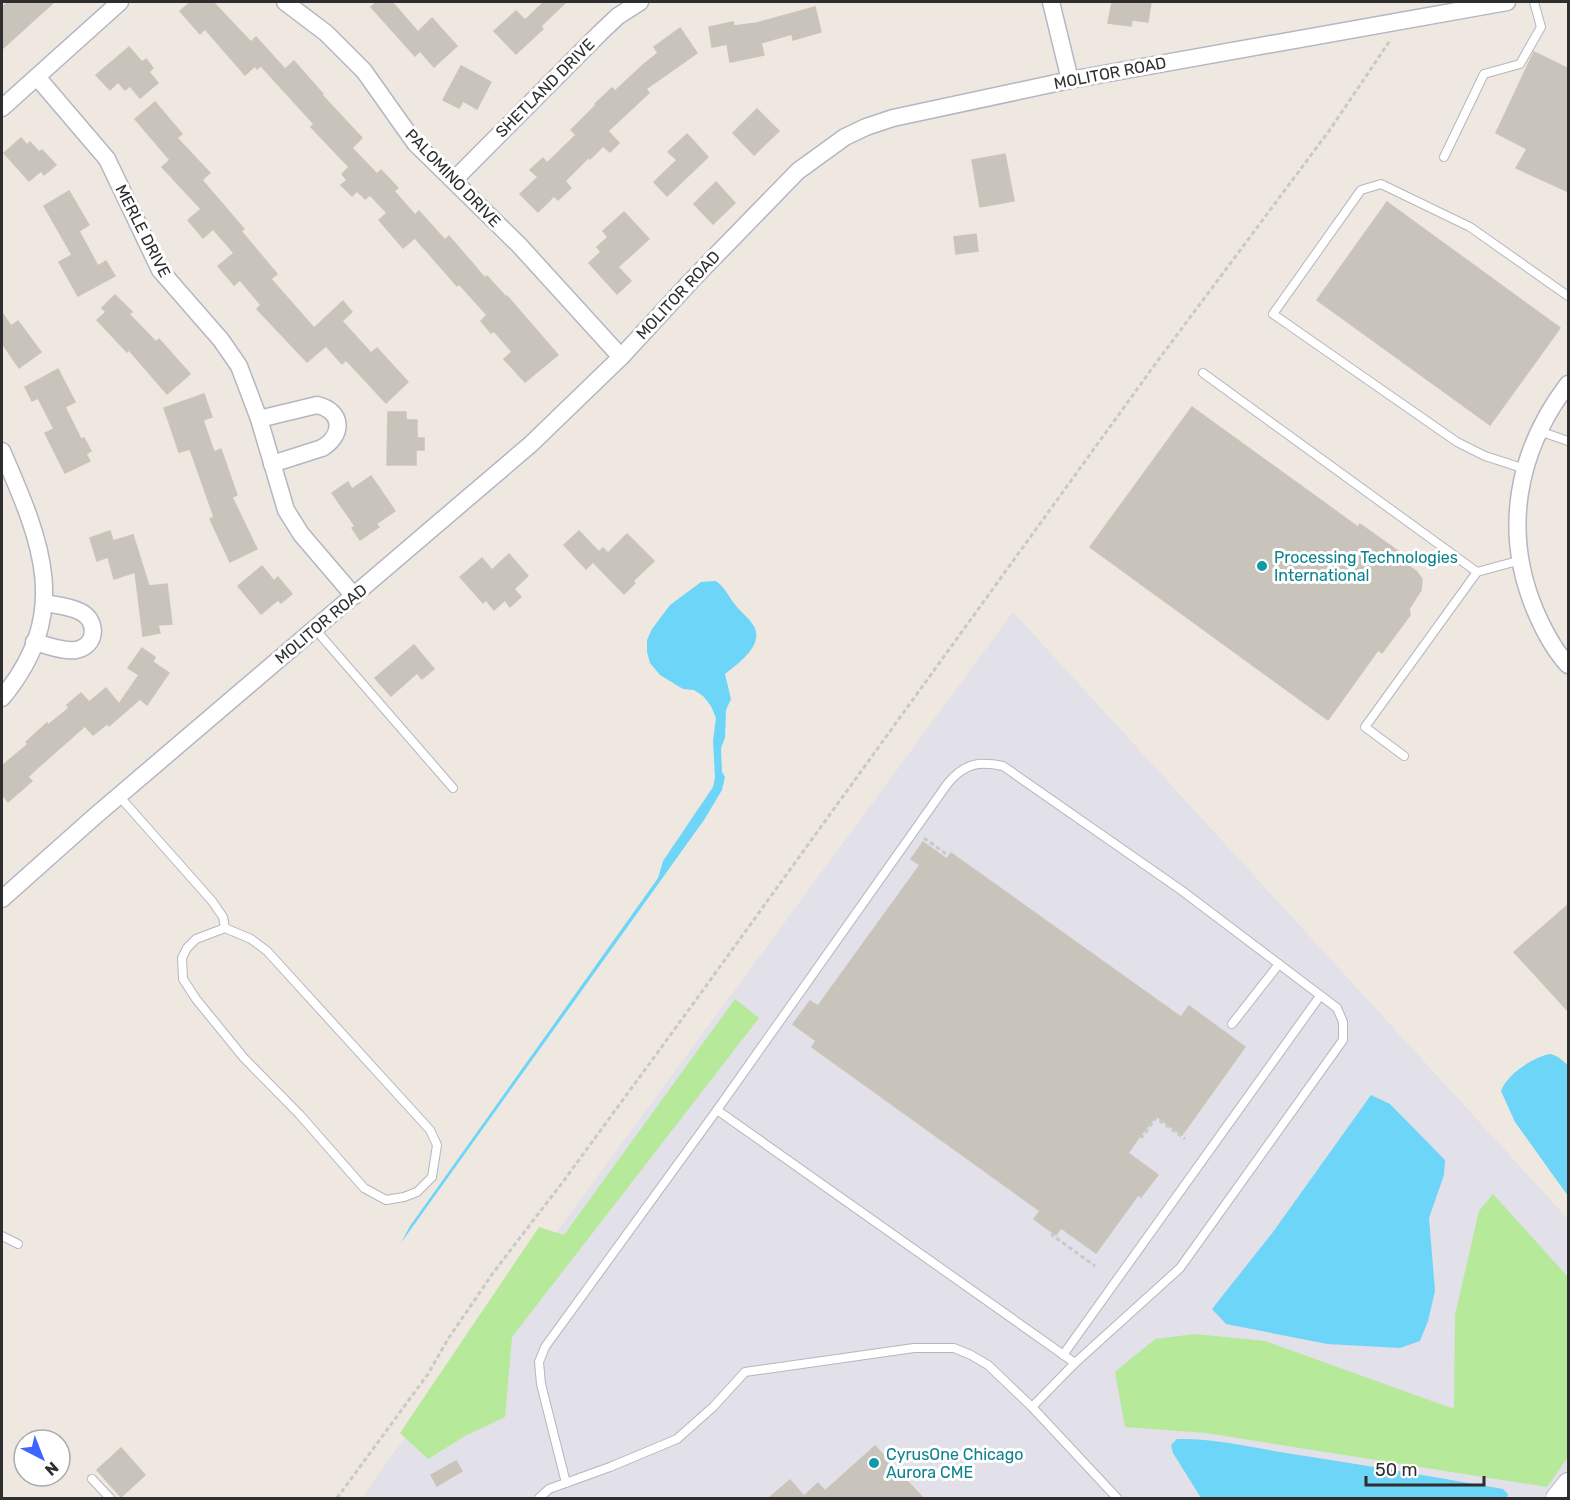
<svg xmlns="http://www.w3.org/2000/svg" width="1570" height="1500" font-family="Rubik,sans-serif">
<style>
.industrial{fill:#e2e0e8}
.green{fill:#b6e999}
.water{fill:#6dd5f7}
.building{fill:#c8c3bb;stroke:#ccc4b9;stroke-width:1.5}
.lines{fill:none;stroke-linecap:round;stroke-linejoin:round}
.service-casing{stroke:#b4b6c2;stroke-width:10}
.minor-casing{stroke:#b4b6c2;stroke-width:19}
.tertiary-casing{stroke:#b4b6c2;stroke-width:22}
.path{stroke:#c9c9c9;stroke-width:3;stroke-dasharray:4.5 3;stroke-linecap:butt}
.service{stroke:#fff;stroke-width:8}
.minor{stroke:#fff;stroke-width:16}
.tertiary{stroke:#fff;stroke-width:20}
.culture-dot{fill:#0f9aa8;stroke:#fff;stroke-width:2}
.labels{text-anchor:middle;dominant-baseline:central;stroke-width:6;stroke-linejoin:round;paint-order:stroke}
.street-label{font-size:16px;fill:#2e2e2e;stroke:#fff}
.culture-label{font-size:16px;fill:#0d838f;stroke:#fff;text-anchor:start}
</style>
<rect width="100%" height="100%" fill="#efe8e0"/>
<polygon class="industrial" points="1013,612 1568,1219 1568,1467 1542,1498 363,1498 374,1480"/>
<g class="green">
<polygon points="735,999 759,1018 512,1337 505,1417 465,1436 428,1459 400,1433 539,1227 564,1235"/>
<polygon points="1493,1194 1568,1277 1568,1457 1547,1487 1206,1433 1125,1427 1115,1372 1155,1339 1195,1334 1265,1341 1454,1409 1455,1315 1479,1211"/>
</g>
<g class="water">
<path d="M716,581c10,7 13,17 21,26 5,6 12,11 16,18 13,19 -15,39 -28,49l6,25 -5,11 -1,28 -4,10 1,24 3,5 -3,13 -18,30 -303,423 9,-17 248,-348 5,-17 50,-74 2,-10 -2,-36 3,-23 -5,-12 -8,-10 -9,-6 -11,-1 -23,-14 -10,-12 -3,-11v-12l5,-11 18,-24 31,-23z"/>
<path d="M1551,1054l7,3 10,8v131l-53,-74 -14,-31c5,-16 33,-35 50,-37z"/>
<polygon points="1371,1095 1390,1104 1445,1160 1444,1175 1429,1218 1435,1291 1428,1321 1420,1341 1400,1348 1327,1344 1226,1324 1212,1309 1273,1232"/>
<path d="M1177,1439c35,-1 73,8 109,14 72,11 144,23 217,36l5,5 -1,4h-306l-28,-45 -2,-8z"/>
</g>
<g class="building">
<polygon points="8,2 54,2 2,49 2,7"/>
<polygon points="191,2 213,2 251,42 256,37 285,69 294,61 323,94 322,95 362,138 352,148 377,174 381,170 398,188 394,191 415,215 419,211 445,240 449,236 485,278 487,276 506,297 507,296 558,355 525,382 504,359 512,352 494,331 491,333 481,321 487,315 459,284 457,286 415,238 403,248 379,220 387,213 370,195 365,199 357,191 352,196 341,185 347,180 342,174 349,167 311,127 314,124 261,66 257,69 255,66 245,75 205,29 200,34 180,11"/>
<polygon points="377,2 392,2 418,32 432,18 457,46 434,67 420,51 415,56 371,7"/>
<polygon points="544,2 566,2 541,26 543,29 516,54 494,31 516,11 525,20"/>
<polygon points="1112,2 1151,2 1148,22 1132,20 1131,26 1108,23"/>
<polygon points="815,7 821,32 793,40 792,34 761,43 764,55 730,62 727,44 712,47 709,27 733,22 734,26 757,23"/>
<polygon points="680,28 697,53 646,89 649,93 608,131 619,143 610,152 603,146 590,159 588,158 565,181 571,188 558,200 554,196 538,212 520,194 538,177 530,170 543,158 547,163 576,135 571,130 596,105 595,104 612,88 615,91 644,64 658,53 654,47"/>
<polygon points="129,47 142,62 146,59 153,68 149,72 158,83 140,98 130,86 125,90 118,82 110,90 96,75"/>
<polygon points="1534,52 1569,69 1569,192 1516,168 1527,149 1496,133"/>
<polygon points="461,66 491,82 477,109 463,101 459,108 443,100"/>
<polygon points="155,102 182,134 177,138 210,173 202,180 244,229 241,231 277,274 271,279 314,328 343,301 352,312 342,321 371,353 377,348 408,382 386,403 346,360 342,364 326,346 307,362 257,309 261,305 240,280 234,285 218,266 234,253 213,229 203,238 188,220 201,209 162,167 170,160 135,119"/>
<polygon points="757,109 779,131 754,155 733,133"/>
<polygon points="687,134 708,157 667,196 654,182 677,160 668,152"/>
<polygon points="21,138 27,145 30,142 39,152 42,150 56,165 44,175 41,171 29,181 4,153"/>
<polygon points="1005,154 1014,201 980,207 972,160"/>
<polygon points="716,182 735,203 713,224 694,204"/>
<polygon points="69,191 89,225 79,231 98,266 106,261 115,276 78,296 59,262 72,255 44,206"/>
<polygon points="1387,202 1560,328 1490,425 1317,300"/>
<polygon points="624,212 649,239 618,267 631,281 617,294 589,263 601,252 597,247 608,237 603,231"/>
<polygon points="976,234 978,251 956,254 954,237"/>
<polygon points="115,295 132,312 129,314 156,342 159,339 190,374 167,394 129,350 127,352 97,320 106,312 102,308"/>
<polygon points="2,313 11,326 18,321 41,352 19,368 2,343"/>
<polygon points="58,369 75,402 65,407 81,439 84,438 91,451 86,454 90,461 65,473 45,433 54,429 38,398 32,401 25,387"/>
<polygon points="204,394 212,417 203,420 214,452 221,449 237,495 232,497 257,549 230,562 210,519 214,517 190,449 179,452 164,408"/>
<polygon points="1192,407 1358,527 1360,524 1402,554 1402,561 1416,571 1422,579 1421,590 1409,609 1410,615 1382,653 1378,650 1328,720 1090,547"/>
<polygon points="388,412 406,412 406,420 417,420 417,438 424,438 424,450 416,450 416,465 387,465"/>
<polygon points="371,476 395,511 376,524 379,527 360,540 352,528 355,526 332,493 348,482 352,489"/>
<polygon points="110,531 113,541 133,535 149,586 167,584 172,624 158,625 160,633 143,636 135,572 114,579 108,557 97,561 90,538"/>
<polygon points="579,531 599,552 603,548 608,553 627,534 654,561 633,581 635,583 624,594 593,562 586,569 564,545"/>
<polygon points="509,554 528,576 514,589 521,597 510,607 505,600 494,610 486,600 483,603 460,577 482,558 492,570"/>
<polygon points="262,566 274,581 278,577 292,594 281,603 278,600 261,614 238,586"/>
<polygon points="414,645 434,669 422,679 417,673 391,696 375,678"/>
<polygon points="142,648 155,657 153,662 169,673 147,705 140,699 109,726 107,724 93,735 85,726 34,771 28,777 32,781 8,802 2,794 2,766 28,744 26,742 47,723 48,725 69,708 67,705 81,693 89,702 106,688 119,704 139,675 128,668"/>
<polygon points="923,842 947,859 951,853 1181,1017 1189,1006 1245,1047 1182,1135 1156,1116 1140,1136 1128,1153 1158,1175 1141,1197 1138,1195 1096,1253 1061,1228 1056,1235 1034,1219 1040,1211 812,1047 816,1041 793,1024 810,1001 818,1006 920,865 911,859"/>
<polygon points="1569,904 1569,1012 1514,952"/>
<polygon points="875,1446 923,1498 769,1498 790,1480 804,1496 818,1483 825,1491"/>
<polygon points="121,1448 145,1475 121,1497 97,1470"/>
<polygon points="456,1461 462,1471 437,1486 431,1475"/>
</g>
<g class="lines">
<defs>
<g id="service">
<polyline points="1444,157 1484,74 1520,64 1541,27 1534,2"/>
<polyline points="1203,373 1477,572 1521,560"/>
<polyline points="1539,431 1568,441"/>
<polyline points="1525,469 1485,456 1457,442 1273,314 1361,190 1381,184 1470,227 1568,296"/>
<polyline points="315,629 453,788"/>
<polyline points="1404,756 1365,727 1477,572"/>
<polyline points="119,796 212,901 223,917 225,928 251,939 267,951 430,1130 437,1145 432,1177 417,1192 404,1197 386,1200 364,1188 300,1115 244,1058 196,999 183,979 182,958 187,948 196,939 225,928"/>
<polyline points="1232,1024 1279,964"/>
<polyline points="717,1110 1075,1363"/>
<polyline points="2,1236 18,1244"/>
<polyline points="1063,1355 1320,996"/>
<polyline points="92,1479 110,1498"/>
<path d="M566,1483l-25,-99 -2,-22 6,-15 172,-237 231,-327c17,-20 31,-22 55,-17l178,124 156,118 6,14v18l-163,228 -105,95 -43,44"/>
<polyline points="539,1498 549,1489 610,1467 677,1439 713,1407 745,1372 914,1348 954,1348 971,1355 988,1365 1032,1407 1117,1498"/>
</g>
<g id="minor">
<polyline points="285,2 326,33 364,71 415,143 519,245 621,357"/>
<polyline points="1051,2 1070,80"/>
<polyline points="37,77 107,159 160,270 221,340 239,366 259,419 286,510 301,534 354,596"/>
<polyline points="2,108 120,2"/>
<polyline points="454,180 600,33 618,16 640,2"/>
<path d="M1568,384c-51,67 -66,147 -33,226 8,19 19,40 33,55"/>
<path d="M259,419l58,-14c26,6 27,30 5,43l-50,16"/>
<path d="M2,451c39,90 71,161 0,247"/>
<path d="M34,642c13,3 29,10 42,8 21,-4 22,-29 5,-38 -11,-6 -25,-7 -37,-9"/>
<polyline points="2,899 94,817 531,444 621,357 691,281 798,171 845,137 866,127 893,118 1070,80 1507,2"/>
</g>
<polyline id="tertiary" points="1556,1498 1568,1483"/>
</defs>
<use href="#service" class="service-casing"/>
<use href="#minor" class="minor-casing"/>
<use href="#tertiary" class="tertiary-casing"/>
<g class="path">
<polyline points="924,838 949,856"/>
<polyline points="1140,1136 1142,1137 1156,1118 1185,1139"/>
<polyline points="1053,1233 1052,1235 1095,1266"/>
<polyline points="337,1498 428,1374 448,1339 493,1273 565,1179 693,1004 1156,363 1329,131 1391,39"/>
</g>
<use href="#service" class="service"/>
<use href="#minor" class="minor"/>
<use href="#tertiary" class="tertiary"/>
</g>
<g class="culture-dot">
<circle cx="1262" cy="566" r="6"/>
<circle cx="874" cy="1463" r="6"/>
</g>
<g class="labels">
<g class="street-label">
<text transform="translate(1110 73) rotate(-11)">MOLITOR ROAD</text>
<text transform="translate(545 88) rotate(-45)">SHETLAND DRIVE</text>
<text transform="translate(453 178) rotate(46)">PALOMINO DRIVE</text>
<text transform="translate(143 231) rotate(63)">MERLE DRIVE</text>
<text transform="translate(678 295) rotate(-47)">MOLITOR ROAD</text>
<text transform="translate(321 624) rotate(-40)">MOLITOR ROAD</text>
</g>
<g class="culture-label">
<text x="1274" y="557">Processing Technologies<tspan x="1274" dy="18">International</tspan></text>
<text x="886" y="1454">CyrusOne Chicago<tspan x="886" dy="18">Aurora CME</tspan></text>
</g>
</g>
<rect width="1570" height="1500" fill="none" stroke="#2e2e2e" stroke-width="6"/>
<g transform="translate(42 1458) rotate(138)"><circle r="28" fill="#ffffff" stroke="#ababab" stroke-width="1.5"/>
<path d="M0-4.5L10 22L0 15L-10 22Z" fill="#3d65ff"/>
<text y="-9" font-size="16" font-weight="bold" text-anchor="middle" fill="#2e2e2e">N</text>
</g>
<path d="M1366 1476v9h118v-9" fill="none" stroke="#2e2e2e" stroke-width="3"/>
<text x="1375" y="1476" font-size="18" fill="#2e2e2e" stroke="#ffffff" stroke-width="4.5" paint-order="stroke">50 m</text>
</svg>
